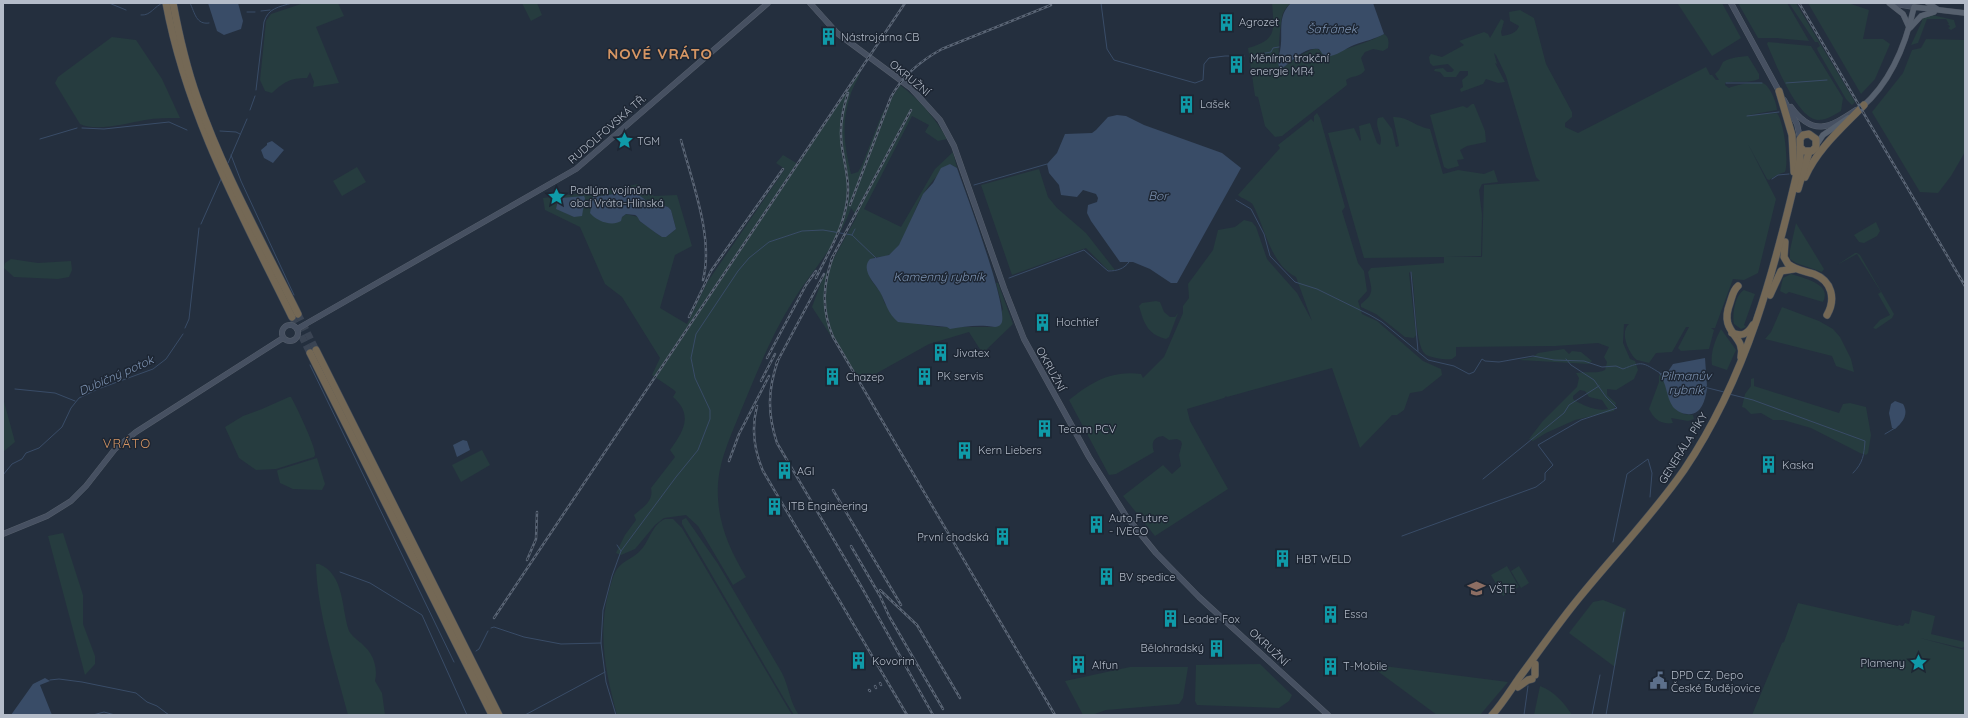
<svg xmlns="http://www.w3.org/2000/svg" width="1968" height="718" font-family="Quicksand,sans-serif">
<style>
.green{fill:#263c3f;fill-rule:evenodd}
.water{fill:#394c67}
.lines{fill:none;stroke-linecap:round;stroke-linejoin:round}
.stream{stroke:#394c67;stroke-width:1}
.highway-tunnel{stroke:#3a4453;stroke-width:7;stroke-dasharray:7 3.5;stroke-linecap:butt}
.secondary-casing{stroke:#565f6c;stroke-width:6}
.primary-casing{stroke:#414a57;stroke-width:6}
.highway-casing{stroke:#434c59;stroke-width:8}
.secondary{stroke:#465061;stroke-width:5}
.primary{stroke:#56606e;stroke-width:5.5}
.highway{stroke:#746855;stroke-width:7}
.rail-casing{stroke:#5a6575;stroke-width:2.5}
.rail{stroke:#1d2633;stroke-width:1;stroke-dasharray:3;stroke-linecap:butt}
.labels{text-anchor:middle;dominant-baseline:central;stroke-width:3;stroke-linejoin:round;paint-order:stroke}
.poi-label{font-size:11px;fill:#b4bcc9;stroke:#1d2633;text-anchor:start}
.street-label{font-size:11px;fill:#b4bcc9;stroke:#1d2633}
.water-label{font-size:12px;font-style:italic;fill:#7c92b1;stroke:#1d2633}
.quarter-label{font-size:13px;letter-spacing:1px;fill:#d59563;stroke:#1d2633}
.district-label{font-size:15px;font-weight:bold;letter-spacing:1px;fill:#d59563;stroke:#1d2633}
</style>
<rect width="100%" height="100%" fill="#242f3e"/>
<g class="green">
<path d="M304,3h34l6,13 -28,11 23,56 -26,4 1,-5 -4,-10 -3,6c-17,0 -23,4 -35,15l-7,-2 -5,-11 6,-59 5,-7z"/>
<polygon points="522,3 537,3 542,15 531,21"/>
<path d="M1272,3h19c-4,3 -6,6 -8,10 -3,8 -6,49 -3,56 12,-7 22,-17 37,-21 1,1 3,3 5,4 10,4 52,-12 62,-18 5,3 5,8 4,14l-5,3 -10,-2 -8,3 -4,6 4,12c-5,8 -13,5 -19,10l1,5 -65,51 -7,1 -10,-11 -7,-29 -3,-1 -7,-48c30,-8 26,-19 24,-45z"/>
<polygon points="1722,3 1741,38 1712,56 1678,4"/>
<polygon points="1738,3 1787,3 1809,41 1776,38 1758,38"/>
<polygon points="1789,3 1796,3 1855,102 1852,105 1846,99 1818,51 1817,48 1820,46 1818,42 1815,42"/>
<polygon points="1808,3 1848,3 1869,10 1863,39 1883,39 1890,44 1875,79 1861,94"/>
<path d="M1520,10l14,8 12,46 26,48v5l-7,6v4l13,6 128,-66 4,8h2l4,5h3l-4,-6 4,-4 4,-8c9,-5 16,-5 25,-6l11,18v5c-11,5 -22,1 -34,4v2l4,3c5,-3 28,-7 34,-5 7,3 14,20 14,27l-28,5 28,-2c7,9 12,48 8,59l-6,2 -10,6 -2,-1 -19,-35 28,55 -18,74 -14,7 -11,-1 -18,49h-4l3,2 -5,19 -28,2 -3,-3 11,-21h-3l-14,25 -16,1 -7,10 -12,-3c-8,-6 -18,-28 -8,-36h-5l-1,19 7,16 5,2 3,9 -4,9 -18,11 -9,-1v6l9,8 -2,8 -39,9 -29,13 -13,8 -4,-2 13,-17 35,-35 2,-9 -3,-5c9,-2 21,1 29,-3l2,-8 -3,-5 5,-10 -11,-4 -43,3 -99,1v9l-4,3c-6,1 -22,-1 -27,-5 -11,-10 -9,-66 -14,-83l-2,2 7,62 -2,3 -9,-1 -29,-23 -15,-7v-3c15,-11 10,-16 7,-32l3,-4 73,-5v-6l-80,1 -36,-125 26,-5 6,13 1,-1 -2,-14 11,-3 7,20 3,2c4,-9 -6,-18 -2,-27l5,-1 9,12 4,18 3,-1 -6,-29c14,-1 23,10 37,12l13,45 15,-4 26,4 10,-4 4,12 -16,2 -3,6 3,25 -1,41 -35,1h36l2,-72 56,-4 -4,-4 -30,-101 -10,-21 -2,-2 3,11 -2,-1 10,19 -7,1 -12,-4 -3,5 -22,8 -1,-3 3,-2 -1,-7 6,-5v-4h-8l-4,6h-12l-4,-5 -6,-1 1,-2 8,-1 4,4h5l2,-2 -6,-6 -15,2 -3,-3 -1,-6 2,-3 11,3 22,-12 -5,-4 25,-9 4,2 2,4 11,-19 3,2 -3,11 1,4c7,-1 15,-3 17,-10l-9,-5 -1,-9zM1580,390l5,1 4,6 13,3 6,9c-10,3 -27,-4 -35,-10v-3z"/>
<polygon points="1932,15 1954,20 1956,27 1951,30 1948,28 1950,27 1949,25 1947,25 1949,24 1946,19 1927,19 1918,43 1911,45 1922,21 1922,18"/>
<path d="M112,37l24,3 26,39 18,39c-11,0 -23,0 -35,2 -17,3 -49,12 -65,4l-25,-41 3,-6z"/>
<polygon points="1926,39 1965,40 1965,152 1951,176 1938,193 1920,192 1872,112 1903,73 1912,50 1921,48"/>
<path d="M1768,42l43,4 32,52 -2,13c-7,4 -14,9 -23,9 -21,-1 -43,-58 -51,-76z"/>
<path d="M861,70c-2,8 -7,15 -10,23 -10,31 -7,50 0,81l7,-2 4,-7 20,-51 18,-29c20,15 35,33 47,54l-9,2 -13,-9 4,-7 -17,-9 -48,93 37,18 34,-58 18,-17 4,16 -7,-4c-11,9 -19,18 -26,29 -12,17 -17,51 -34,61 -4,3 -11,3 -15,3l-8,9 4,14 10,13 4,11 33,20 22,3h53l10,-18 -7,-26h2l15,41 -27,26 -5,1 -12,-19 -40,12 -68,38 -49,-75 10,-27 35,-64 -6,-8c-12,35 -39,62 -58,93 -21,33 -36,71 -51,107 -9,23 -22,49 -24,75 -2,36 10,64 28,94l-13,8 -35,-59 -12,-11 -22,3 -9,7 -20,24 -14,6 -5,-2 9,-18 11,-15 -2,-5c9,-8 20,-14 17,-27l24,-31 -5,-7c13,-18 24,-35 3,-53l3,-5 -2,-2 -22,-15 8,-17 -38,-61 -17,-13 -25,-57 -35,-17 -2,-12 66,-8 29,-6 16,12 23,-1 15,51 -17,9 -15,53 27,16 21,-43 77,-112 -9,-6 7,-8 15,9zM621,190h11l15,11 21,6 3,3 5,19 -10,8h-4c-9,-5 -13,-12 -22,-15l-2,-5 -12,-3 -4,3 -29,-20 21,-3zM584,196l-10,21 -10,-5 -6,-12z"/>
<polygon points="1472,104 1474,104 1485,131 1486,142 1467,146 1460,150 1464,159 1457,160 1459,166 1448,169 1444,167 1430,115 1463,106 1467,108"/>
<path d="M1317,113l3,5 25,89 -3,4 16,52 6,8 3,20 -9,10 4,13 15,7 46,40 18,8 1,6 -20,16 -12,2 -6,17 -7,5h-5l-32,33 -28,-80 -105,29 -1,-1 -2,2 -37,11 3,12 38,68 -73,47 -32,-40 40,-31 9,9 9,-8 -2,-11 3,-11 -1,-3 -4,-2 -8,1 -6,-4c-10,1 -12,7 -9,16l-38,22 -7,1 -40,-75c22,-18 43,-30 72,-26l2,4 21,-21 19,-44v-7l6,-8 -1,-14 25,-34 5,-20 17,-3 9,-7 8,2 4,5 11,32 30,34 15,28 -16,-44c-25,-12 -31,-49 -43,-72 -2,-4 -11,-6 -15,-10l42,-47 -2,-3 33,-26 3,3v-6z"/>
<polygon points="357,167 366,182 342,196 333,181"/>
<polygon points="1039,169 1048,197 1057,208 1086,233 1115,270 1108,270 1086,248 1012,275 981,185"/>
<polygon points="1876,222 1880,231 1877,236 1864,243 1859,242 1854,235"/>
<polygon points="1796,223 1824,269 1822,272 1796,263 1790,259 1790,250"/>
<polygon points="1855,253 1857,253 1860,255 1894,314 1892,318 1876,329 1873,328 1880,320 1890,315 1878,294 1881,292 1857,254 1837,265"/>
<polygon points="11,259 38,263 71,261 72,270 69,277 58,279 14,277 4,268 5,263"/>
<path d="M1791,274c12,4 42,10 32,28l-34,-10 -3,2 -6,-3 3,-13z"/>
<path d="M1744,290l11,4 -11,31 2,2 -5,2 -7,-5c-2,-10 1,-29 10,-34z"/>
<path d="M1156,301l4,1 4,10 6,5h5l3,-4 -9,24 -3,2c-19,-5 -22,-16 -27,-33l3,-3z"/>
<polygon points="1782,307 1819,321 1833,329 1840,337 1851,359 1854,372 1836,366 1832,356 1765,339 1771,332"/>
<path d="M1721,329l15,21 -9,20 -15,-5c-2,-12 3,-25 9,-36z"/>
<polygon points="1564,349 1569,354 1572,351 1581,352 1592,361 1589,364 1519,360 1533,357 1538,353"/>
<path d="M1659,375l5,4 19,35 10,1 1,4 -6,2 -17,-3 2,5c-12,2 -19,-4 -24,-14l10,-27z"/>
<polygon points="1754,378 1754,386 1839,413 1843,404 1850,403 1866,407 1871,435 1868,453 1866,455 1860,453 1811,428 1783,420 1773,420 1761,413 1751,414 1745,408 1742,407 1745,394 1751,386 1751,379"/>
<path d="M289,397h2c5,9 25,50 24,58l-1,2 -38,12 -20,1 -17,-12 -14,-31 18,-11 19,-7z"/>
<polygon points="3,398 15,442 3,452"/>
<polygon points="482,450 490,465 461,482 452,465"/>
<polygon points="317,458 325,484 322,490 293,489 280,483 277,471 278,470"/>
<path d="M686,518l32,46 64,109c7,14 8,30 17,42h-5l-8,-13 -104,-178v-4z"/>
<path d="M665,519h8l9,9 110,187h-175c-11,-41 -20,-81 -8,-124 2,-7 4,-16 8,-22 7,-9 15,-10 22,-17 11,-10 12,-27 26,-33z"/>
<polygon points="63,533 83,595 83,624 95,656 95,664 85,675 48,536"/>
<path d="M316,564h3c26,11 22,44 30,67 5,8 11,10 16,16 9,8 13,23 10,34l7,12 3,22h-37c-12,-47 -31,-102 -32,-151z"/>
<polygon points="1507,566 1519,587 1503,596 1491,575"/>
<polygon points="1519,566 1529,583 1521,588 1511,571"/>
<polygon points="1603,600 1626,609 1615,667 1569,633 1593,602"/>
<polygon points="1798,603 1898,626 1899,625 1903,626 1905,623 1909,624 1912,610 1935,616 1931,634 1965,642 1965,646 1962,648 1920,638 1965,650 1965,715 1752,715 1782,643 1784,642"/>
<polygon points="1260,664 1292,695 1289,701 1279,708 1197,705 1195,701 1196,665"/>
<polygon points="1368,664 1508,682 1480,715 1437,715"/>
<polygon points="1130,667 1188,667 1183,698 1179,704 1106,710 1092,715 1083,715 1065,681"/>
<path d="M1540,686c14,5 24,17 32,29h-38z"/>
</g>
<g class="water">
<polygon points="208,3 238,3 243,21 241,29 224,35 217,31"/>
<path d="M1291,3h82l11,31c-9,5 -19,7 -30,11 -10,4 -19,13 -30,11l-5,-7c-14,-3 -28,13 -39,21 -3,-9 -2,-11 0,-19 4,-17 -4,-34 11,-48z"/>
<polygon points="1117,115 1126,116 1144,125 1222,153 1241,168 1177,283 1171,283 1150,269 1133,262 1120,262 1091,221 1087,213 1088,205 1097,202 1098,198 1096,194 1083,190 1077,197 1061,195 1059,185 1049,173 1047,164 1057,153 1065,134 1092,133 1096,130 1108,117"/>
<polygon points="272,141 284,150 273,163 264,158 261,150 267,145 267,143"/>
<path d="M950,164l7,4c7,20 54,145 44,156 -4,5 -9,2 -14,2 -13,-1 -25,1 -37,3l-3,-2 -49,-5c-10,-8 -12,-19 -18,-30 -5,-9 -20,-22 -10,-33l19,-4 10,-10 24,-51 10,-11 8,-15z"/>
<path d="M627,189l5,1 15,11 21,6 3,3 5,19 -10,8h-4c-8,-5 -14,-10 -21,-15 -3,-2 -2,-5 -6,-7l-9,-1 -4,3 -1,4c-9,6 -25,0 -31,-8l3,-16 21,-3z"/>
<polygon points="584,196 585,198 582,216 574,217 556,209 558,200 561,198"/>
<path d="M1705,358l2,28 -1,1 1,2c-2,12 -6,27 -20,25 -5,0 -10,-3 -14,-7 -7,-10 -6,-24 -14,-34h8l6,-9z"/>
<path d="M1895,401l8,3c6,10 0,18 -8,25l-3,-1 -3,-15 2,-9z"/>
<polygon points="463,440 467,441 470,450 457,457 453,445"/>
<polygon points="45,678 50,681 40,685 52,715 11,715 33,684"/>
</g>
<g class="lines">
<g class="stream">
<polyline points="109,3 126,10"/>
<path d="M190,3c5,10 6,22 19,20"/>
<polyline points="1101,3 1107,49 1114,60 1195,83 1203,80 1204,64 1209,58 1225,56 1244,56"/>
<polyline points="261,11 270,10"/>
<polyline points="247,12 255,12"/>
<path d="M141,15c10,1 13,-9 22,-12"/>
<polyline points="1250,56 1271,52 1273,48 1279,47"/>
<polyline points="1726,83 1762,83"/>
<polyline points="1786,83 1827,80"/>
<path d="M256,90l8,-68c4,-14 15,-15 28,-19"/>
<polyline points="250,110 255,96"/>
<polyline points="1747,116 1779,112"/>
<polyline points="82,128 104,129 169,122 187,130"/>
<polyline points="220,131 236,132 240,134"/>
<polyline points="40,139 77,128"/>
<polyline points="231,155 241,181 294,295"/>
<polyline points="228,163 247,119"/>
<polyline points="1772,179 1778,175 1789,174"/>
<polyline points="974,185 1047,164"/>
<path d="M1236,200l15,9 13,25 6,22 25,26 22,7 53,26 12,7 46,38 26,6 15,8 5,-2 8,-13 3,2 14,1 34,-6 21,4 30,1 18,6 14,-1 7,3c20,-8 19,-7 37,4"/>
<polyline points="201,224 221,179"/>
<polyline points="852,235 855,229"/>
<polyline points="1411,272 1418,351"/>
<path d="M1009,278l75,-28 24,21c9,0 16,-2 21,-9"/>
<polyline points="185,328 189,319 199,228"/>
<polyline points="310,365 454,662"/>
<polyline points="1704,387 1724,392"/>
<polyline points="15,389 55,393 75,401"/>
<path d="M1729,394l24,6 112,41c-1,14 -2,22 -12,32"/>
<polyline points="1885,434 1895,428"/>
<polyline points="3,475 12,464 22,459 26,453 39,448 62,427 71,408 79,398 98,389 153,369 166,359 183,334"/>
<polyline points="1483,479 1564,413 1569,405 1599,386"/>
<polyline points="1402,536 1536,487 1545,480 1545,473 1553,465 1538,445 1581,420 1617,408 1606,397 1594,380 1571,365 1566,359"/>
<polyline points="1613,542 1627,474 1648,459 1652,473 1650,497"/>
<polyline points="617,545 621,551"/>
<polyline points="340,572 370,583 422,615 467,715"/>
<polyline points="491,628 494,627 524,637 561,644 601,643"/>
<polyline points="476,651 479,649 488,631"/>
<polyline points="50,680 59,679 82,682 136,693 147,702 157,706 169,715"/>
<polyline points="93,715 104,712 115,715"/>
<polyline points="525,715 605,672"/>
<polyline points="616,715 606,682 601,643 603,610 612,576 621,551 676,477 698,450 710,419 710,410 695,378 691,358 696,334 738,271 749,258 769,242 802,231 823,230 852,235 876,258"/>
<polyline points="1524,715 1528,686"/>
<polyline points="1592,715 1600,675"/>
<polyline points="1606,715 1624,612"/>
</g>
<g class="highway-tunnel">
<polyline points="298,314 316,350"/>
<polyline points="292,317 310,353"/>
</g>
<defs>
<g id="secondary">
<polyline points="810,3 837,33 911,88 940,120 954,146 1004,288 1024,339 1089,457 1126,516 1156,553 1199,597 1328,715"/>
<polyline points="1731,3 1780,93"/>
<polyline points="1890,3 1914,7"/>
<polyline points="1784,100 1797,124 1800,138"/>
<path d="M1791,107c22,30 38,21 65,3"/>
<circle cx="290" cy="333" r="8"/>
<polyline points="297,329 576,169 768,3"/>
<polyline points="3,534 47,516 71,501 86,486 115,449 136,432 283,338"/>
</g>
<g id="primary">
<polyline points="1889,3 1903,14 1909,27"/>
<polyline points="1928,3 1937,9"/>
<polyline points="1910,28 1921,16 1934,12"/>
<path d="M1862,107c30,-26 44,-63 52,-100l51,6"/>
<polyline points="1817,144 1823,135 1848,118"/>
</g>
<g id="highway">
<path d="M166,3c21,113 76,212 126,314"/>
<path d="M173,3c6,32 13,63 24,94 26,75 66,146 101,217"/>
<polyline points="1779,91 1792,135 1794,172"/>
<path d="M1805,177c13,-29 37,-49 59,-72"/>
<polyline points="1798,189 1809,152"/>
<path d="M1785,242l-1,15 4,7c7,6 17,7 26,10 18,7 22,25 13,41"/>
<path d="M1738,286c-5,4 -6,11 -8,17 -12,31 16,31 11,54"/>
<polyline points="1770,295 1781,271 1794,269"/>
<path d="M1732,333c10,4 16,1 21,-8"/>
<polyline points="316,350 499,715"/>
<polyline points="310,353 492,715"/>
<polyline points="1535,664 1535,675"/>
<polyline points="1518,687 1528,680 1532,679"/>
<path d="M1492,715c10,-11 18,-24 27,-37 17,-23 34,-47 52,-70 37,-47 79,-89 113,-138 63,-93 91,-201 116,-310v-21l3,-4 6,-1 7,5v8l-4,4h-8l-4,-4"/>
</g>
</defs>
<use href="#secondary" class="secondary-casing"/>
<use href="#primary" class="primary-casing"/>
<use href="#highway" class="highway-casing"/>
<use href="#secondary" class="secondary"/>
<use href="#primary" class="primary"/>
<use href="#highway" class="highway"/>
<defs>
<g id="rail">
<polyline points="1799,3 1965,286"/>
<path d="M681,140c11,42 33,98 22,140"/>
<path d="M850,205l41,-108c12,-22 29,-36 51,-48l109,-44"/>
<path d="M833,256c-10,28 -12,53 0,81l222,378"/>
<polyline points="831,260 911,110"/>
<path d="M816,278c14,-29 31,-55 32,-88 0,-15 -4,-29 -6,-43 -3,-19 0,-36 6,-54"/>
<polyline points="689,317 711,271 783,169"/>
<polyline points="767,358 806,285 816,271"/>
<path d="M778,360c-10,29 -11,53 -1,83l84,143 72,129"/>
<polyline points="776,364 824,274"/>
<polyline points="761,381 775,354"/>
<path d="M757,406c-6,23 -3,44 6,65l144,244"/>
<polyline points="729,461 739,434 769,376"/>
<polyline points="833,490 901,605"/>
<polyline points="851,546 880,596 889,616 943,709"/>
<polyline points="527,560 536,539 537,512"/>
<polyline points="880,590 917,625 960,698"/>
<polyline points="494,618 905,3"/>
<polyline points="880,683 881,685"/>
<polyline points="875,686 876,688"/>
<polyline points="869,690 870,691"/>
</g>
</defs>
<use href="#rail" class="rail-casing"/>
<use href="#rail" class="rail"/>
</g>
<defs>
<symbol id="building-bare" viewBox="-9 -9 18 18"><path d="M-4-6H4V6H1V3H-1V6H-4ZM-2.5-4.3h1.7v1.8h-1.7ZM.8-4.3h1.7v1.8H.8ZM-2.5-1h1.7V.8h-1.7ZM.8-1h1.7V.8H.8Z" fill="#0f9aa8" stroke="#1d2633" stroke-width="2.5" paint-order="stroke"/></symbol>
<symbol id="sight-bare" viewBox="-9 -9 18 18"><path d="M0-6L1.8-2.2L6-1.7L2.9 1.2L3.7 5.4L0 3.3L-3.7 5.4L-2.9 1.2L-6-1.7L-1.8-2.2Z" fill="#0f9aa8" stroke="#1d2633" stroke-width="2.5" paint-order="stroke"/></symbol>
<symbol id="university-bare" viewBox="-9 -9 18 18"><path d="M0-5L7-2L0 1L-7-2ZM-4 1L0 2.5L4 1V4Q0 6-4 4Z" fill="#8d6e63" stroke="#1d2633" stroke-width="2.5" paint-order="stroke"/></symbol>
<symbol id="civic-bare" viewBox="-9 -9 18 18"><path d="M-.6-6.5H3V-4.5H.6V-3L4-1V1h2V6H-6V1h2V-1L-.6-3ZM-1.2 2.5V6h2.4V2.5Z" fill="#5c6f8a" stroke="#1d2633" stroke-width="2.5" paint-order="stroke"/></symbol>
</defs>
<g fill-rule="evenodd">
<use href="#building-bare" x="1214" y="10" width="25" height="25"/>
<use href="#building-bare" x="816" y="24" width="25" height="25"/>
<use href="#building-bare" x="1224" y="52" width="25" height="25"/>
<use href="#building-bare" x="1174" y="92" width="25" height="25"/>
<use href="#sight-bare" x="612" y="128" width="25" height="25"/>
<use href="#sight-bare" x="544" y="184" width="25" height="25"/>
<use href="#building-bare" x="1030" y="310" width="25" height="25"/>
<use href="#building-bare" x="928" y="340" width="25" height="25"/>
<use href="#building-bare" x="912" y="364" width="25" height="25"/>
<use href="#building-bare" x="820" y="364" width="25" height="25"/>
<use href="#building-bare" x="1032" y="416" width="25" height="25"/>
<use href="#building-bare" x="952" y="438" width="25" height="25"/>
<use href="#building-bare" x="1756" y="452" width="25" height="25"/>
<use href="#building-bare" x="772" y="458" width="25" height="25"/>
<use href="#building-bare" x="762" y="494" width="25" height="25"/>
<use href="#building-bare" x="1084" y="512" width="25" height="25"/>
<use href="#building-bare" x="990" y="524" width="25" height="25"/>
<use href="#building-bare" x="1270" y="546" width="25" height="25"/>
<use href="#building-bare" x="1094" y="564" width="25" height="25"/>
<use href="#university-bare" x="1464" y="576" width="25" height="25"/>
<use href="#building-bare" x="1318" y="602" width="25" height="25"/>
<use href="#building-bare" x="1158" y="606" width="25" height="25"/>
<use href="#building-bare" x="1204" y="636" width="25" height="25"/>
<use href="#building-bare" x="846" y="648" width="25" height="25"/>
<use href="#sight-bare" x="1906" y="650" width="25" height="25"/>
<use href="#building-bare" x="1066" y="652" width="25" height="25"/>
<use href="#building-bare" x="1318" y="654" width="25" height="25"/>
<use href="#civic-bare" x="1646" y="668" width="25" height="25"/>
</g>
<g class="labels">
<g class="poi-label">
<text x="1239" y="22">Agrozet</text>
<text x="841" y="37">Nástrojárna CB</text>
<text x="1250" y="58">Měnírna trakční<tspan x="1250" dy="13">energie MR4</tspan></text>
<text x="1200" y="104">Lašek</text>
<text x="637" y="141">TGM</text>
<text x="570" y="190">Padlým vojínům<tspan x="570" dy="13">obcí Vráta-Hlinská</tspan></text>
<text x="1056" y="322">Hochtief</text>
<text x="953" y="353">Jivatex</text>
<text x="937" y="376">PK servis</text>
<text x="846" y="377">Chazep</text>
<text x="1058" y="429">Tecam PCV</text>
<text x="978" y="450">Kern Liebers</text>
<text x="1782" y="465">Kaska</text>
<text x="797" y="471">AGI</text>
<text x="788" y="506">ITB Engineering</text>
<text x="1109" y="518">Auto Future<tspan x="1109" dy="13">- IVECO</tspan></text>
<text x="989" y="537" text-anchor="end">První chodská</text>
<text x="1296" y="559">HBT WELD</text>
<text x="1119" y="577">BV spedice</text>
<text x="1489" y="589">VŠTE</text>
<text x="1344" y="614">Essa</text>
<text x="1183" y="619">Leader Fox</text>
<text x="1204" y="648" text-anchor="end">Bělohradský</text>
<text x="872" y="661">Kovorim</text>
<text x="1905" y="663" text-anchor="end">Plameny</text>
<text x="1092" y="665">Alfun</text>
<text x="1343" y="666">T-Mobile</text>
<text x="1671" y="675">DPD CZ, Depo<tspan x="1671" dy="13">České Budějovice</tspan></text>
</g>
<g class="street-label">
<text transform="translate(910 78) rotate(40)">OKRUŽNÍ</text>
<text transform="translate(607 129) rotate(-41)">RUDOLFOVSKÁ TŘ.</text>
<text transform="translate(1051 369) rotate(61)">OKRUŽNÍ</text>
<text transform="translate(1683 448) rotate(-58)">GENERÁLA PÍKY</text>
<text transform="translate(1269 647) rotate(43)">OKRUŽNÍ</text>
</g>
<g class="water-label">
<text x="1332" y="28">Šafránek</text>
<text x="1158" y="195">Bor</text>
<text x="939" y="276">Kamenný rybník</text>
<text transform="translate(116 375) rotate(-24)">Dubičný potok</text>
<text x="1686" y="375">Pilmanův<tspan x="1686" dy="14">rybník</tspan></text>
</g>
<g class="quarter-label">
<text x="127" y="443">VRÁTO</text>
</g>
<g class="district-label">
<text x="660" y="53">NOVÉ VRÁTO</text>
</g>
</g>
<rect width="1968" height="718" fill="none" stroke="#b4bcc9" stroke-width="8"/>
</svg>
